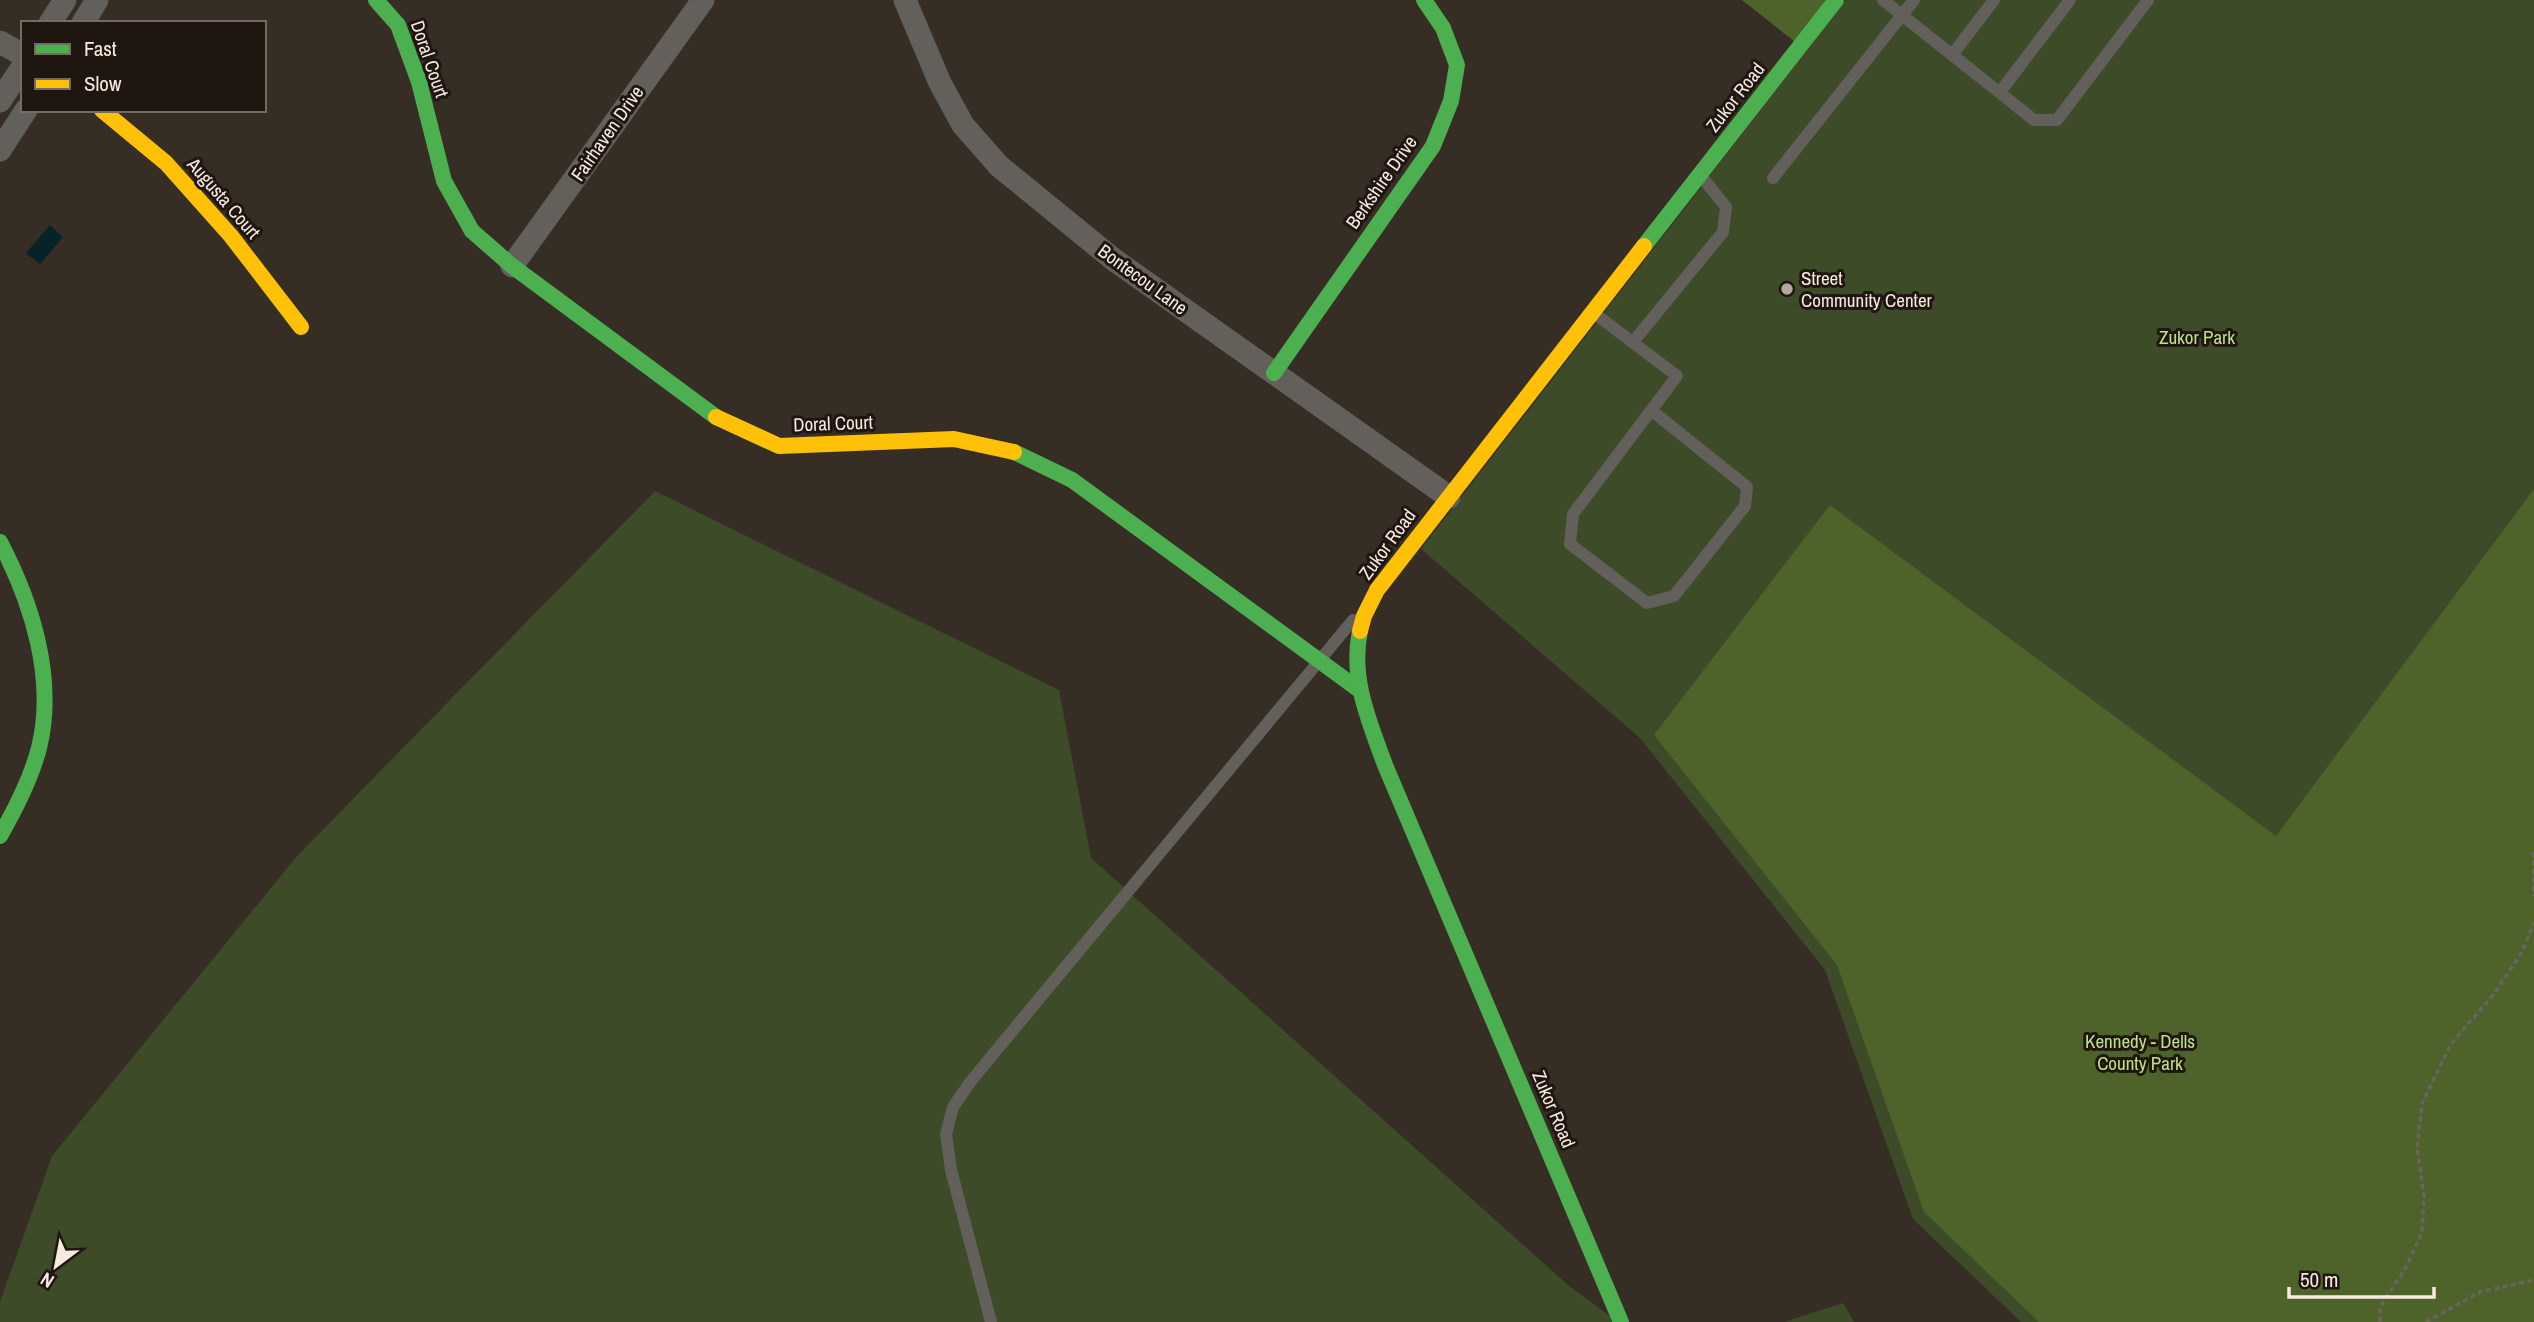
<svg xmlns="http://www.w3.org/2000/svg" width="2534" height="1322" font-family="'Archivo Narrow',sans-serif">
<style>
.green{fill:#3e4b28}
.forest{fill:#4e632a}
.water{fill:#072327}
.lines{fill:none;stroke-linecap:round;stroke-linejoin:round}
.path{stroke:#686460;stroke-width:3.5;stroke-dasharray:5 3.5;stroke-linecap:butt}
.lane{stroke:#635f5b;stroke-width:12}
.street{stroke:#635f5b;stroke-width:23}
.fast{stroke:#4caf50;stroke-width:16}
.slow{stroke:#ffc107;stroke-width:16}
.poi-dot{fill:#b3a89f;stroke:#1f1610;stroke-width:2.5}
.labels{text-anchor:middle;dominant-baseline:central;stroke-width:6;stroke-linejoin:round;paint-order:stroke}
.street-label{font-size:19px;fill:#f7eae1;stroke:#1f1610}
.poi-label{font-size:19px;fill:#f7eae1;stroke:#1f1610;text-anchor:start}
.park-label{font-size:19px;fill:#bbe185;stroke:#1f1610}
</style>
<rect width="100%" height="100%" fill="#362d25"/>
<g class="green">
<polygon points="1846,0 2534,0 2534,1322 2021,1322 1913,1219 1825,970 1640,738 1421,549"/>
<polygon points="655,491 1059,690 1091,858 1568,1285 1618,1322 0,1322 0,1302 52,1156 297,856"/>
<polygon points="1843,1303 1854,1322 1784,1322"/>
</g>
<g class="forest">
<polygon points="1742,0 1826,0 1795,42"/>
<polygon points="2534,489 2534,1322 2039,1322 1924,1212 1837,965 1654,735 1830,505 2276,836"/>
</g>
<polygon class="water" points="50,225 63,237 40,264 26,253"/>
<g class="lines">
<g class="path">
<polyline points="2534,852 2534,896"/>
<polyline points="2380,1322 2380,1307 2406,1267 2422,1233 2424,1196 2417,1147 2422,1103 2451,1044 2494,994 2522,952 2534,923"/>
<polyline points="2426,1322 2480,1292 2534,1280"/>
</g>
<g class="lane">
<polyline points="1883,0 2034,120 2057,120 2148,0"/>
<polyline points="1952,55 1994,0"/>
<polyline points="2000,92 2070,0"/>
<polyline points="1773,178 1914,0"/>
<polyline points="1594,313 1677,376 1573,514 1570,544 1647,603 1674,596 1745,506 1747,487 1651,410"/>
<polyline points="1633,342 1723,232 1726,207 1701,176"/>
<polyline points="991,1322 951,1170 946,1134 953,1107 971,1081 1353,620"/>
</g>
<g class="street">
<polyline points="905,0 940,83 963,125 999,166 1113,259 1449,497"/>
<polyline points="50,23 65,0"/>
<polyline points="83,23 97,0"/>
<polyline points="0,42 23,55"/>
<polyline points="0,101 23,66"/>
<polyline points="0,150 26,110"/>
<polyline points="512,266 703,0"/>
</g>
<g class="fast">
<polyline points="376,0 398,25 419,82 444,181 472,231 512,266 716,417"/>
<polyline points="1644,246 1836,0"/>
<polyline points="1274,373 1433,146 1451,101 1457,65 1443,28 1424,0"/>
<polyline points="1014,452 1072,480 1358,689"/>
<path d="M0,542c32,61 56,137 39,206 -8,31 -23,60 -39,88"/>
<path d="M1360,631c-10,47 9,90 25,134l236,557"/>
</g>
<g class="slow">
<polyline points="102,110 166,163 231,236 301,327"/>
<polyline points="716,417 779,446 954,439 1014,452"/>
<polyline points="1360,631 1364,616 1377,590 1644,246"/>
</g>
</g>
<circle class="poi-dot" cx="1787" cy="289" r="7"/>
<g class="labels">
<g class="street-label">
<text transform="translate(430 59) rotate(71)">Doral Court</text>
<text transform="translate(1735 97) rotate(-52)">Zukor Road</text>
<text transform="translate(607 133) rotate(-55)">Fairhaven Drive</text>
<text transform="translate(1381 182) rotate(-55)">Berkshire Drive</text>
<text transform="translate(224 198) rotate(49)">Augusta Court</text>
<text transform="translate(1143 279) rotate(36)">Bontecou Lane</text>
<text transform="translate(833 423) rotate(-2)">Doral Court</text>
<text transform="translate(1387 544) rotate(-54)">Zukor Road</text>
<text transform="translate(1554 1109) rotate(67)">Zukor Road</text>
</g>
<g class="poi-label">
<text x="1801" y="278">Street<tspan x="1801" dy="22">Community Center</tspan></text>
</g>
<g class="park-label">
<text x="2197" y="337">Zukor Park</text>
<text x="2140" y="1041">Kennedy - Dells<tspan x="2140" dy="22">County Park</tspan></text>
</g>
</g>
<rect x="21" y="21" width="245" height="91" fill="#1f1610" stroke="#756b64" stroke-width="2"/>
<rect x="35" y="44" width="35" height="10" fill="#4caf50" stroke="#756b64" stroke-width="2"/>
<text x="84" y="56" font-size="21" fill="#f7eae1">Fast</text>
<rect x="35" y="79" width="35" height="10" fill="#ffc107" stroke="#756b64" stroke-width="2"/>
<text x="84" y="91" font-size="21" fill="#f7eae1">Slow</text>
<g transform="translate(56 1266) rotate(212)" stroke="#1f1610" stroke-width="5" paint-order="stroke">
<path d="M0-5L12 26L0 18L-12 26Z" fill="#f7eae1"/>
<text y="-10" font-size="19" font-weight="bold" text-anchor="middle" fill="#f7eae1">N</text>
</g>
<path d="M2289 1287v10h145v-10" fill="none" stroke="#f7eae1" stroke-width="3.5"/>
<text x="2300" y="1287" font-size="21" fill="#f7eae1" stroke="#1f1610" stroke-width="5" paint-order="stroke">50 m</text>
</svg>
